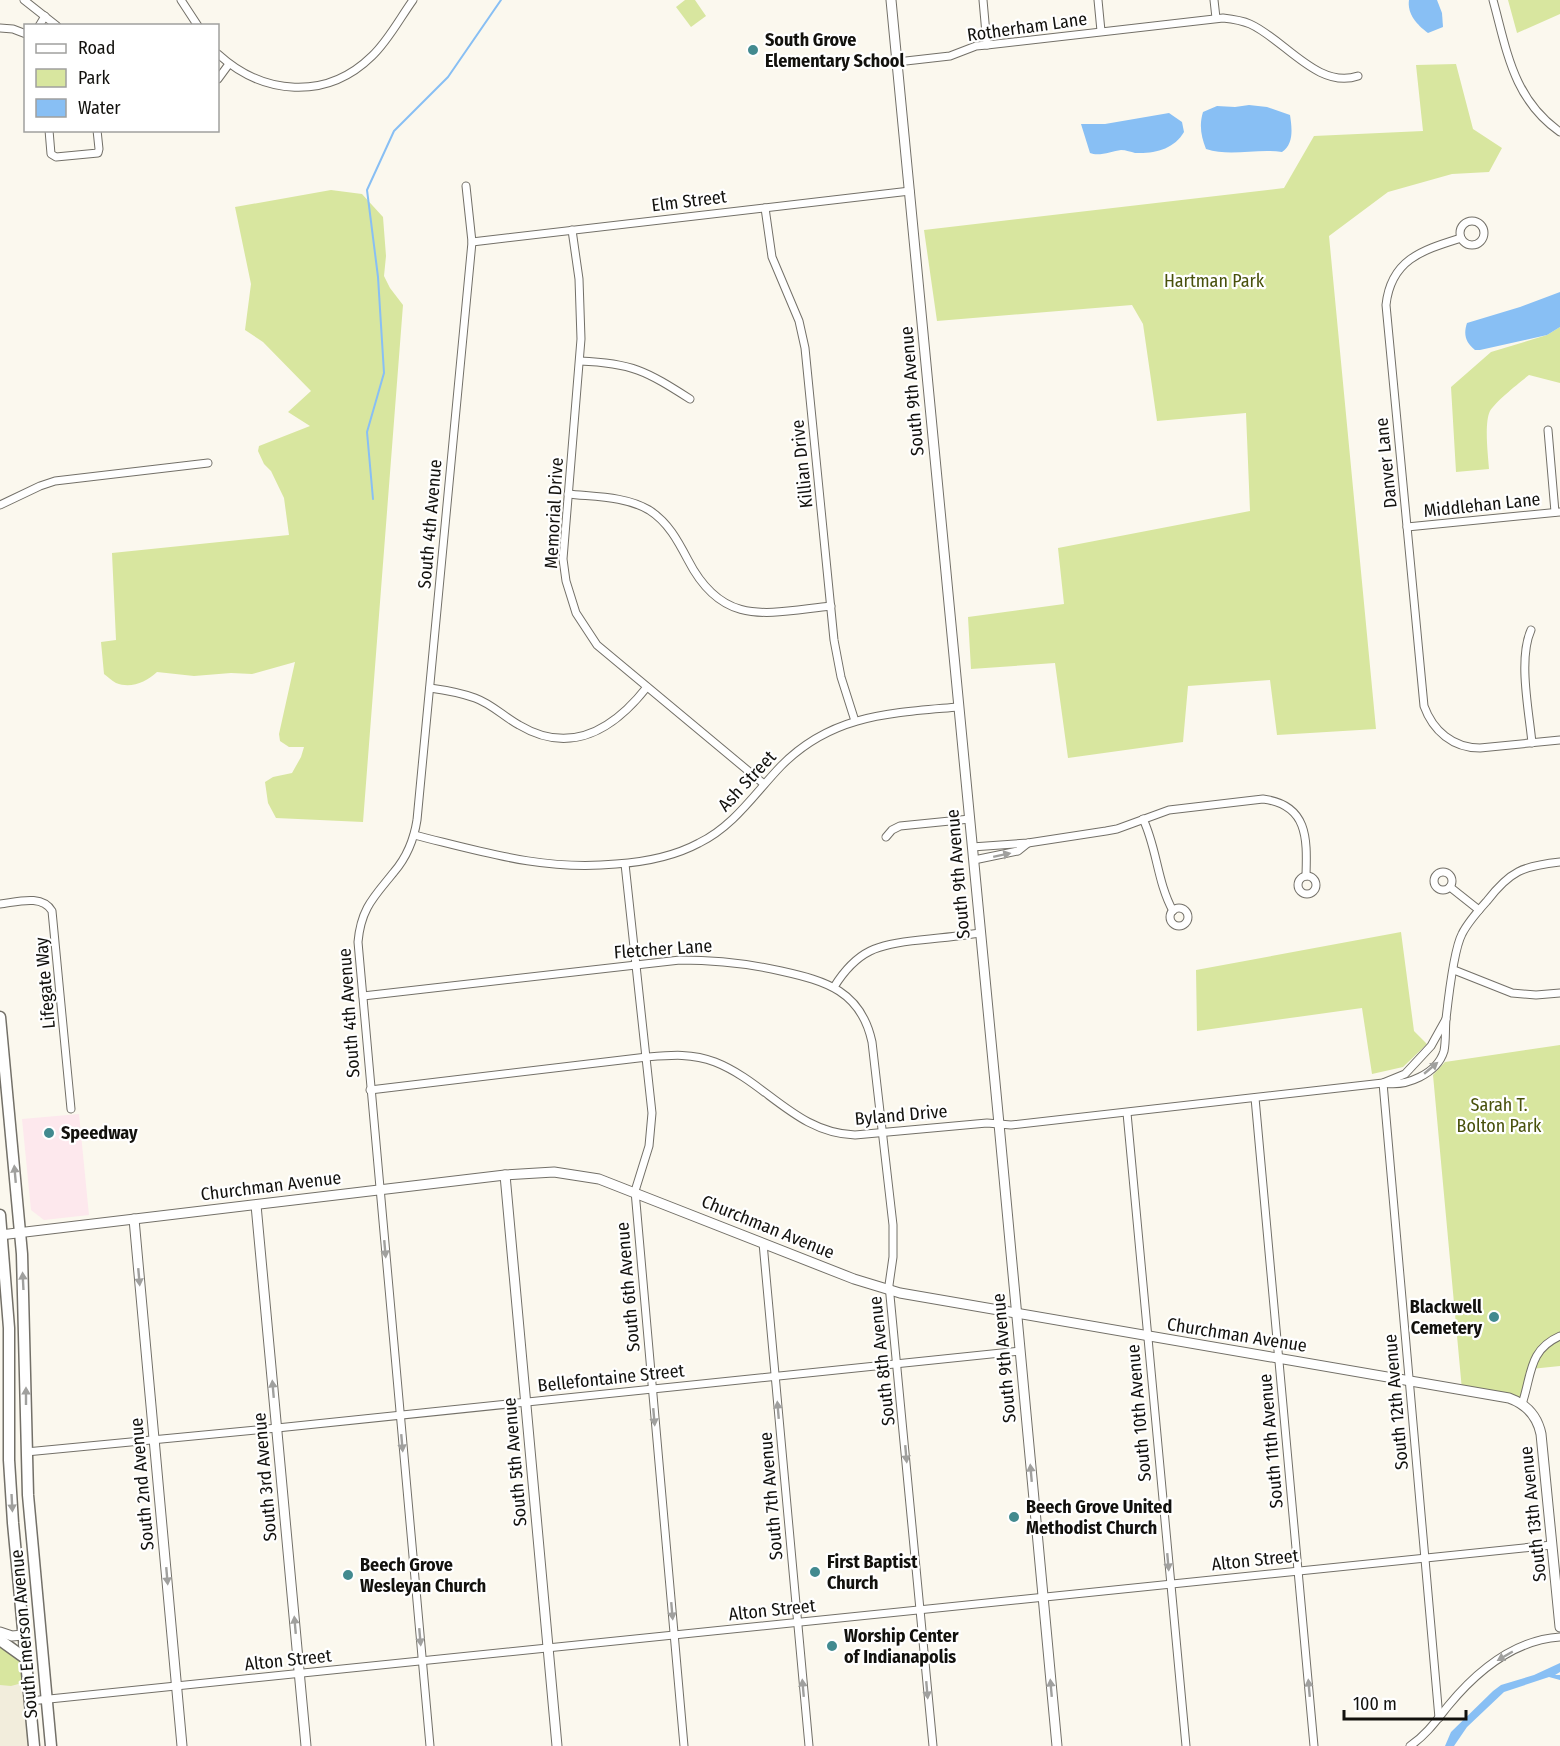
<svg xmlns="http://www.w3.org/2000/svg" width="1560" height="1746" font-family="'Fira Sans Condensed',sans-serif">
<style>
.commercial{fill:#fde8ed}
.built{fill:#f2eddc}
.green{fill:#d8e69f}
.water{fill:#88bff4}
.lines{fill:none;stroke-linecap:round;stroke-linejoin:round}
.stream{stroke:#88bff4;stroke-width:2}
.street-casing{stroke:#737068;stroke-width:9}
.secondary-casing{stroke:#737068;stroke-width:11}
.primary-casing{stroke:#737068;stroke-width:13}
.street{stroke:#fff;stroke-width:7}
.secondary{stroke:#fff;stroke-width:9}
.primary{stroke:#fff;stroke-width:10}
.oneway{fill:#a0a09e}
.poi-dot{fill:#428a8f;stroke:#fff;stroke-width:2}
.labels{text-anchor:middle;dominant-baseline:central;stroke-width:4.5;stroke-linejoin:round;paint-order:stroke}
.street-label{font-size:18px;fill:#12110d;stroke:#fff}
.poi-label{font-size:18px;font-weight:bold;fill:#12110d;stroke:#fff;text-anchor:start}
.park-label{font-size:18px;fill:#48510b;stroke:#fff}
</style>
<rect width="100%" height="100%" fill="#fbf8ee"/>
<polygon class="commercial" points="79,1114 89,1215 44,1220 31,1210 22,1119"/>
<polygon class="built" points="0,1642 21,1659 29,1746 0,1746"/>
<g class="green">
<polygon points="685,0 695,0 706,16 691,27 676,7"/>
<polygon points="1508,0 1560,0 1560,14 1517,33"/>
<polygon points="1456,64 1473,129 1502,148 1489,172 1452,174 1388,192 1329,236 1376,729 1277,735 1270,680 1188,686 1183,742 1068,758 1055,663 971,669 968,617 1064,604 1058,548 1250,511 1246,413 1157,421 1143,324 1132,305 937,321 924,230 1284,188 1314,136 1423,131 1416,65"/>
<path d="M331,190l31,4 21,23 3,39 -2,20 6,12 13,17 -40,517 -87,-4 -8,-15 -3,-21 8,-5 19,-4 9,-16 3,-10h-15l-9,-6 -1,-7 16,-72 -43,12 -21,-1 -37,3 -37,-4c-11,10 -26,17 -41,11 -4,-2 -9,-7 -12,-9l-3,-32 15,-2 -4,-87 177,-18 -5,-37 -13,-27 -7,-7 -6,-13 1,-5 51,-20 -22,-14 23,-21 -48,-49 -18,-12 6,-46 -16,-77z"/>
<path d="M1560,327v56l-31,-8c-10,8 -33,26 -39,36 -6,12 -2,44 -1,58l-33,3 -5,-85 40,-35 56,-17z"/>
<polygon points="1401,932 1414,1031 1427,1044 1403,1067 1372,1074 1362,1008 1197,1031 1196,970"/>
<polygon points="1560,1045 1560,1366 1531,1369 1522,1404 1462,1390 1433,1075 1445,1062"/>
<polygon points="0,1644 20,1659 22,1683 11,1686 0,1685"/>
</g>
<g class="water">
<path d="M1409,0h28l5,13 1,14 -15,6c-11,-8 -21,-19 -19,-33z"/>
<path d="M1249,105l18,2 23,8c2,13 4,29 -8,37 -25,-4 -51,5 -76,-3 -5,-13 -7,-24 -3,-37l14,-6 18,1z"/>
<path d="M1169,113l13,9 2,10c-10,17 -29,22 -49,21 -4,-1 -9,-3 -14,-3 -9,1 -22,7 -31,3l-9,-29h24z"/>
<path d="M1560,292v35l-13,8 -67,15h-5c-9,-7 -12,-15 -8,-27l53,-16z"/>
<polygon points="1560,1663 1560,1672 1555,1675 1560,1675 1560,1680 1549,1677 1504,1692 1467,1727 1454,1746 1445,1746 1451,1732 1493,1691 1501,1685 1534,1675"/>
</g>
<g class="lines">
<polyline class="stream" points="373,499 367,432 384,373 378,277 367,190 394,131 448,77 501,0"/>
<defs>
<g id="street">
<polyline points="24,0 57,26"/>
<polyline points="181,0 198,26"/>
<polyline points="983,0 987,45"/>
<polyline points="1098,0 1101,31"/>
<polyline points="1214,0 1216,18"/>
<path d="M1493,0c14,51 20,99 67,132"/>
<polyline points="39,26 45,16"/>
<polyline points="0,28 13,29 26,34"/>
<path d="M218,54c45,41 108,47 154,2 16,-15 28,-38 41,-56"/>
<path d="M897,62l53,-6 26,-10 11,-1 236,-27c9,1 18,2 27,6 34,15 68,66 108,52"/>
<polyline points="218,79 229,64"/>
<polyline points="49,130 51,154 56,157 98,153 99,149 97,130"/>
<polyline points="765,208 772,257 799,321 805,348 834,640 841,677 855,721"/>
<circle cx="1472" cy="233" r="12"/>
<polyline points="572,230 579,279 581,339 563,559 566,581 576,613 597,645 764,784"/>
<path d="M1461,238c-38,12 -70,21 -75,67l38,401c9,25 29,42 56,42l80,-8"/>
<polyline points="472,242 910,191"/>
<path d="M580,361c52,2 66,10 110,38"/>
<polyline points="1548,430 1555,512"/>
<path d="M568,494c27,3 57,2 81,16 19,12 29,31 39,50 35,68 79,53 143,46"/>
<polyline points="0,505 40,486 55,481 208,463"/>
<polyline points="1407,527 1560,512"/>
<path d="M1531,630c-13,29 -2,81 1,113"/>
<path d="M430,688c15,2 31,5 45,10 17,6 29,19 44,27 52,31 95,4 128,-38"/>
<path d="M1143,819c14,29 14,63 30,92"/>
<path d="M414,835c70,17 129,36 202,29 29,-2 57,-7 83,-21 35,-17 56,-50 82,-77 51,-52 110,-53 177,-59"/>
<polyline points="886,837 892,830 900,826 970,819"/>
<path d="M972,847l56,-4 78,-12 11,-2 52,-19 94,-11c46,6 44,41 43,77"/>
<polyline points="974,860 1018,851 1028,843"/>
<polyline points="625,864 652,1113 649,1146 635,1191 684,1746"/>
<circle cx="1443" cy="881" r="9"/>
<circle cx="1307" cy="885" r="9"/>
<polyline points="1450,887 1479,910"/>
<path d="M0,904c17,-2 42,-10 52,7l19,198"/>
<circle cx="1179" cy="917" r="9"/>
<polyline points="1454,970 1512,993 1536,995 1560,993"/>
<path d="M834,987c23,-37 44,-43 86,-47 20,-2 40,-4 60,-7"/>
<path d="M363,996l317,-36c36,0 66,3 101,11 45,10 80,20 91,71l21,183v32l-4,28 44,461"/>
<polyline points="1383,1083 1439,1718"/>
<path d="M1384,1083c22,4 53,-9 60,-32 2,-10 1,-21 2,-32 2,-18 8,-70 16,-85 6,-12 16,-23 25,-33 23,-30 36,-35 73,-39"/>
<path d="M370,1090l277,-33c24,-2 45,-4 68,5 51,20 81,71 140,73l132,-12 24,2 372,-42 22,-9 26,-28 15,-27"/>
<polyline points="1255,1098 1314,1746"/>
<polyline points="1127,1113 1186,1746"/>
<polyline points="763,1243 809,1746"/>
<path d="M1522,1404c10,-29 6,-54 38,-68"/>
<polyline points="26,1452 277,1428 1020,1351"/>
<polyline points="30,1701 1552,1545"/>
<path d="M430,1746l-72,-804c3,-34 16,-45 36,-70 12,-14 20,-33 23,-52l55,-578 -6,-56"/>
<path d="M1410,1746c16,-11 26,-25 38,-40 28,-34 66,-66 112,-69"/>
</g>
<g id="secondary">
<polyline points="891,0 999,1124 1057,1746"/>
<polyline points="505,1175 557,1746"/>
<polyline points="256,1205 306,1746"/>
<polyline points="134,1219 182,1746"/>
<path d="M0,1235l505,-60 49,-3 45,7 255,100 46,14 609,105c17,6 28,17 32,36l19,193"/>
<polyline points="0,1632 12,1636 23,1635"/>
</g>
<g id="primary">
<polyline points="0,1017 22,1254 28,1495 51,1746"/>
<polyline points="0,1215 9,1328 9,1460 13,1523 34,1746"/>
<polyline points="0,1640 25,1658"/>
</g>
</defs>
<use href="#street" class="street-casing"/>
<use href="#secondary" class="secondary-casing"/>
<use href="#primary" class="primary-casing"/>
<use href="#street" class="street"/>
<use href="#secondary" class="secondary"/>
<use href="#primary" class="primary"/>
</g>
<defs><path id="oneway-solid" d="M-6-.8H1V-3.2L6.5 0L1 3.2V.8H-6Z" transform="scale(1.5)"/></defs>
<g class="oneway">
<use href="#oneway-solid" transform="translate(1002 855) rotate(-12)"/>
<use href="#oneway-solid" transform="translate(1431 1068) rotate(-40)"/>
<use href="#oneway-solid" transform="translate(15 1174) rotate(-95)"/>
<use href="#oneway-solid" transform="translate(385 1249) rotate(85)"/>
<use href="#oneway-solid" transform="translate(139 1277) rotate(85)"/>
<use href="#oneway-solid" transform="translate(23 1281) rotate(-93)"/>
<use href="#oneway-solid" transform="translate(273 1389) rotate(-95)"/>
<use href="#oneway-solid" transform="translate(26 1396) rotate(-90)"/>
<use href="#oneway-solid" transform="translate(778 1410) rotate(-95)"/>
<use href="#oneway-solid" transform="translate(654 1417) rotate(85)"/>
<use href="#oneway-solid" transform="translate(402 1443) rotate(85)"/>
<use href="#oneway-solid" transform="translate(906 1454) rotate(85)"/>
<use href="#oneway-solid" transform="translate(1031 1473) rotate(-95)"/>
<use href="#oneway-solid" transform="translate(12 1503) rotate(87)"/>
<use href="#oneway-solid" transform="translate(1168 1562) rotate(85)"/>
<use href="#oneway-solid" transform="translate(167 1576) rotate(85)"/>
<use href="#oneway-solid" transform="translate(672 1611) rotate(85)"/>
<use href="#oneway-solid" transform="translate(295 1625) rotate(-95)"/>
<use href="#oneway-solid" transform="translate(420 1637) rotate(85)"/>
<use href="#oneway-solid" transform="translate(1505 1656) rotate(150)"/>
<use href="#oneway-solid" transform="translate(803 1688) rotate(-95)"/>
<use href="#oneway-solid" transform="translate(1051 1688) rotate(-95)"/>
<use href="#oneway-solid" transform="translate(1309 1688) rotate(-95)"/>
<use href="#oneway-solid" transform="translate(927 1690) rotate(85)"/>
</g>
<g class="poi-dot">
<circle cx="753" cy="50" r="6"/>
<circle cx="49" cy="1133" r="6"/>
<circle cx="1494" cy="1317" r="6"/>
<circle cx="1014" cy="1517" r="6"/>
<circle cx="815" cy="1572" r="6"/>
<circle cx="348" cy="1575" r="6"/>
<circle cx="832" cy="1646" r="6"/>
</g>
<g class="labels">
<g class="street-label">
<text transform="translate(1027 27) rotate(-8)">Rotherham Lane</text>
<text transform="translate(689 201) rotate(-7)">Elm Street</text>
<text transform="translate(912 391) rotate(-95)">South 9th Avenue</text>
<text transform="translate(1386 463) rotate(-96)">Danver Lane</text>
<text transform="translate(802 464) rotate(-96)">Killian Drive</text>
<text transform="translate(1482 505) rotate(-6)">Middlehan Lane</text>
<text transform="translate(554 513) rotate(-87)">Memorial Drive</text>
<text transform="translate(430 524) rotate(-85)">South 4th Avenue</text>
<text transform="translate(747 781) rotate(-47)">Ash Street</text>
<text transform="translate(958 874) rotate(-95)">South 9th Avenue</text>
<text transform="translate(663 949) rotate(-4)">Fletcher Lane</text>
<text transform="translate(45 983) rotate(-95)">Lifegate Way</text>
<text transform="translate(349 1013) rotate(-94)">South 4th Avenue</text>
<text transform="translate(901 1115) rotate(-5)">Byland Drive</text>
<text transform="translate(271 1186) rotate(-7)">Churchman Avenue</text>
<text transform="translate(768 1227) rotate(22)">Churchman Avenue</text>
<text transform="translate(628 1287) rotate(-95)">South 6th Avenue</text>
<text transform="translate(1237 1335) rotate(9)">Churchman Avenue</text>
<text transform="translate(1004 1358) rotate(-95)">South 9th Avenue</text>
<text transform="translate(882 1361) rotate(-96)">South 8th Avenue</text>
<text transform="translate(611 1378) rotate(-6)">Bellefontaine Street</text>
<text transform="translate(1396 1402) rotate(-95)">South 12th Avenue</text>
<text transform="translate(1139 1413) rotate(-95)">South 10th Avenue</text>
<text transform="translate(1271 1441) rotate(-95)">South 11th Avenue</text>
<text transform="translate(515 1462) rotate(-95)">South 5th Avenue</text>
<text transform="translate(265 1477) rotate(-95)">South 3rd Avenue</text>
<text transform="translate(142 1484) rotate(-95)">South 2nd Avenue</text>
<text transform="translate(771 1496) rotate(-95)">South 7th Avenue</text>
<text transform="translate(1533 1514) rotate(-96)">South 13th Avenue</text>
<text transform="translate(1255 1560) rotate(-6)">Alton Street</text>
<text transform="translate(772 1610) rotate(-6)">Alton Street</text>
<text transform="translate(24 1634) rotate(-95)">South Emerson Avenue</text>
<text transform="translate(288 1660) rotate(-6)">Alton Street</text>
</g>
<g class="poi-label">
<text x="765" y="40">South Grove<tspan x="765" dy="21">Elementary School</tspan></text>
<text x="61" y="1133">Speedway</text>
<text x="1482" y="1307" text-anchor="end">Blackwell<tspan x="1482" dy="21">Cemetery</tspan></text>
<text x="1026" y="1507">Beech Grove United<tspan x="1026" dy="21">Methodist Church</tspan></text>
<text x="827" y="1562">First Baptist<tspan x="827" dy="21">Church</tspan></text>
<text x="360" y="1565">Beech Grove<tspan x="360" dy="21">Wesleyan Church</tspan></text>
<text x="844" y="1636">Worship Center<tspan x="844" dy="21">of Indianapolis</tspan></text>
</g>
<g class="park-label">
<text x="1214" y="281">Hartman Park</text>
<text x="1499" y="1105">Sarah T.<tspan x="1499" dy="21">Bolton Park</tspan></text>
</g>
</g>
<rect x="24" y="24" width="195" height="108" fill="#ffffff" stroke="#a0a09e" stroke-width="1.5"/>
<rect x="36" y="44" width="30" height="9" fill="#ffffff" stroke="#a0a09e" stroke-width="1.5"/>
<text x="78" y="54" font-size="18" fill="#12110d">Road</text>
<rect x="36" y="69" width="30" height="18" fill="#d8e69f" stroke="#a0a09e" stroke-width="1.5"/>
<text x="78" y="84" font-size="18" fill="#12110d">Park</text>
<rect x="36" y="99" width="30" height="18" fill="#88bff4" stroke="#a0a09e" stroke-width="1.5"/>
<text x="78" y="114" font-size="18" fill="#12110d">Water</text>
<path d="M1344 1710v9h122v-9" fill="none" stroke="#12110d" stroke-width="3"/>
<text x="1353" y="1710" font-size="18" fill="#12110d" stroke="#ffffff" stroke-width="4.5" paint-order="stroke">100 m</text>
</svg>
